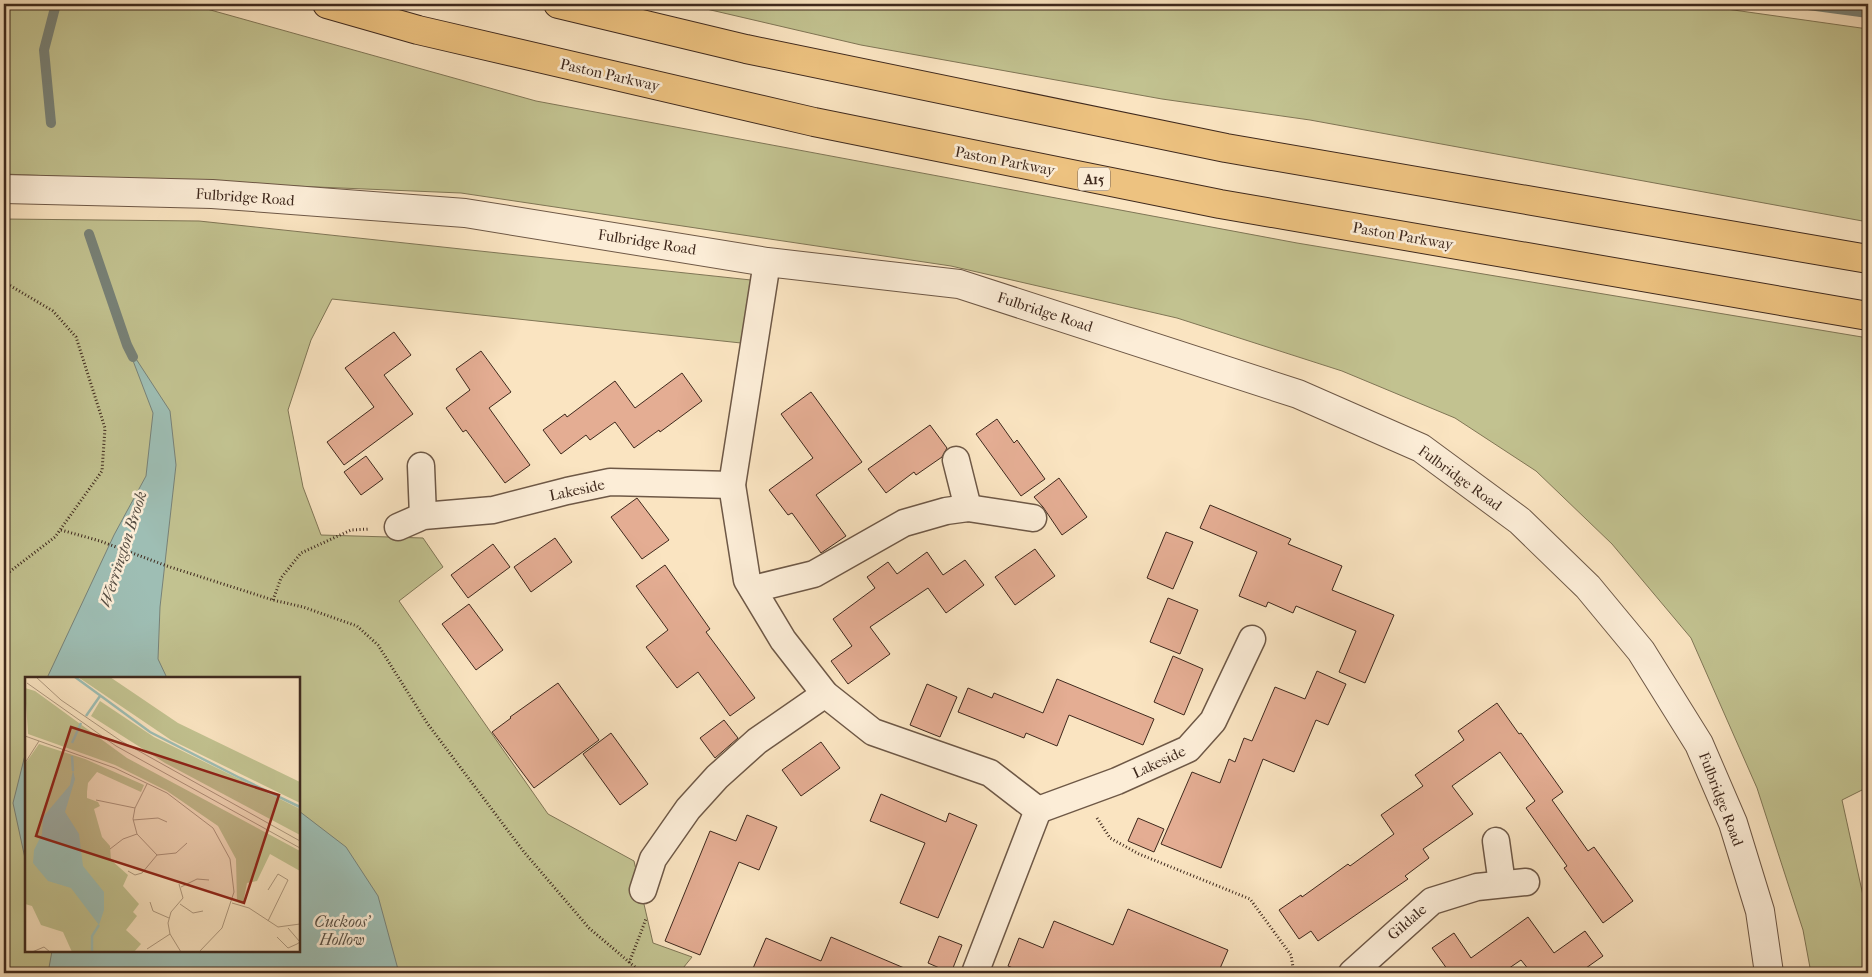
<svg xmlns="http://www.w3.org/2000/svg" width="1872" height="977" font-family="'IM FELL French Canon',serif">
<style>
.green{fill:#c2c290;stroke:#807656;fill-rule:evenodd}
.water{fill:#9ebeb4;stroke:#788278}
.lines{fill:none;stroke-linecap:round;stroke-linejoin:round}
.stream{stroke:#788278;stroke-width:10}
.building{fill:#e4ad93;stroke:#3f291d}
.minor-casing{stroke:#6e5846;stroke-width:29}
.tertiary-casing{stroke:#6e5846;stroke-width:30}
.trunk-casing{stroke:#3f291d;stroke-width:30}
.path{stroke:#3f291d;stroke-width:3;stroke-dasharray:1 2.5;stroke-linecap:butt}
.minor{stroke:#fcedd7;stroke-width:26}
.tertiary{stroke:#fcedd7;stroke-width:28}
.trunk{stroke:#edc280;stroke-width:28}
.labels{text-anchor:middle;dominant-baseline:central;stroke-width:5;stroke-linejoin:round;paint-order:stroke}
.shield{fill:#fcedd7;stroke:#786455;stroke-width:1}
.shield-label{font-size:14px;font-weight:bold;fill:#3f291d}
.street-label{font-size:15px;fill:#3f291d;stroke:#fcedd7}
.water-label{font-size:16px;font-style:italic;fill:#574e43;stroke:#fcedd7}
.inset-river{fill:none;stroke:#9ebeb4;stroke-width:2.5}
.inset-road{fill:none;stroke:#af997f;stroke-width:1}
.view{fill:#8f2418;fill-opacity:0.15;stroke:#8f2418;stroke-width:2.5}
.inset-edge{fill:none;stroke:#3f291d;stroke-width:2.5}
</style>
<rect width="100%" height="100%" fill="#fae4c1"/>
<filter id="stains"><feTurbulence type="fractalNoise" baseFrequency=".004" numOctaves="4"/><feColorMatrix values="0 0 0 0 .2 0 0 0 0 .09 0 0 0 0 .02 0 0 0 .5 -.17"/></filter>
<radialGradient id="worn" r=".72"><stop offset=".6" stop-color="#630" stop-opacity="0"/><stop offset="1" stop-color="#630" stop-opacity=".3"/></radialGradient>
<g class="green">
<polygon points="4,4 189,4 536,101 1297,243 1868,338 1868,787 1842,800 1864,900 1868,972 1811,973 1803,930 1757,788 1691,638 1612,544 1536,471 1455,418 1342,371 1177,318 951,266 461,193 4,174"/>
<polygon points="685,4 1691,4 1868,29 1868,222 1310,120 1162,99 861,45"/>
<path d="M4,219l195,2 552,59 -10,63 -409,-44 -21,41 -23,70 15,77 18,48 102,3 20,29 -44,34 149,213 86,47 19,82 39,14 -13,16h-675zM26,678h273v273h-273z"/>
</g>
<g class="water">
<polygon points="127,345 170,411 176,465 160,607 158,659 167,678 47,678 114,535 146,476 153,413"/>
<polygon points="26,751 26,863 13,803"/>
<polygon points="299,811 346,847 378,896 399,973 48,973 52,951 299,951"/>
</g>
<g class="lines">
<g class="stream">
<polyline points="1801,4 1868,13"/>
<polyline points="51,123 44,50 56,4"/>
<polyline points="89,234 127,345 133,357"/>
</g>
</g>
<g class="building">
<polygon points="394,332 411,355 384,375 413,414 344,465 327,442 374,407 345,368"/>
<polygon points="481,351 511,392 489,408 530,465 505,483 466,430 463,432 446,408 470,390 456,369"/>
<polygon points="682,373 702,401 660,432 659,430 634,448 615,422 590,440 586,435 561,454 543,430 565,414 567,417 615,381 635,408"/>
<polygon points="811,392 862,462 816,495 846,536 821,553 792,513 788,515 769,490 813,458 781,414"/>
<polygon points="997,419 1014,443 1017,440 1045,479 1021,496 976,434"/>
<polygon points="930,425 947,448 942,457 916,475 914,472 886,493 868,469"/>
<polygon points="366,456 383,479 361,495 344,472"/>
<polygon points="1059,478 1087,517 1062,535 1043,507 1034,497"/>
<polygon points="637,498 669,540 642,559 611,517"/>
<polygon points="1210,505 1291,539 1288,544 1342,566 1332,590 1394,615 1365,683 1339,672 1356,631 1296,606 1293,613 1268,602 1266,607 1239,596 1257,552 1200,528"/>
<polygon points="1166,532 1193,542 1173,589 1147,578"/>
<polygon points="555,538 572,562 531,592 514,567"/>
<polygon points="493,544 510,567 468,598 451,575"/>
<polygon points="1035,549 1055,576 1015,605 995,577"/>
<polygon points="927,552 943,575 965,560 984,585 946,613 928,588 870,627 890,654 848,684 831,661 852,646 833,619 875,588 867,577 888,562 897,574"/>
<polygon points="665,565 710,629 706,632 755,698 730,716 698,672 677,688 646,647 668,630 636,586"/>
<polygon points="1168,598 1198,610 1180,654 1150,642"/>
<polygon points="469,604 503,650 476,670 442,624"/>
<polygon points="1173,656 1203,669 1184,715 1154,702"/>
<polygon points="1317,671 1346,684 1328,725 1316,720 1294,772 1263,759 1221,868 1161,844 1192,772 1220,783 1229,759 1235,762 1244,738 1252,741 1275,687 1305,699"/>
<polygon points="1057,679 1154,719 1143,745 1069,715 1057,746 1026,733 1024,738 958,712 968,688 992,698 994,693 1043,713"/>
<polygon points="558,683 599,740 534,788 492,732 511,718 510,717"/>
<polygon points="927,684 957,697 940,737 910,725"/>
<polygon points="1497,703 1519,734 1521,733 1563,792 1552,800 1588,851 1594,847 1633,901 1603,923 1564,868 1567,866 1526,808 1535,801 1500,752 1452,786 1473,814 1423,849 1429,858 1405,876 1408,879 1318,941 1311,931 1299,939 1279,910 1301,895 1302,897 1348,864 1350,866 1394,834 1381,815 1423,786 1415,775 1464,740 1458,731"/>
<polygon points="724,720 738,738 715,758 700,738"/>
<polygon points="611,733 648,784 620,805 583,754"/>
<polygon points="821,742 840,768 801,796 782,770"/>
<polygon points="881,794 946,822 949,813 977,825 938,918 900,903 925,843 870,821"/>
<polygon points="747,815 777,827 759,870 739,862 700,955 665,941 710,831 736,841"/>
<polygon points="1138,818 1164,829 1154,852 1128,841"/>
<polygon points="1128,909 1228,950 1218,973 1025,973 1008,966 1019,938 1043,948 1054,921 1113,945"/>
<polygon points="1528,917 1554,953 1585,931 1603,956 1579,973 1524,973 1529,970 1521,960 1502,973 1450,973 1432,948 1454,933 1471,958"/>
<polygon points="939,936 962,945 951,973 928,963"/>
<polygon points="831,937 916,973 751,973 766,938 821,961"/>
</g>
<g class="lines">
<defs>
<g id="minor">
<polyline points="767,262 732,485 747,580 783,640 825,694 873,732 990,773 1038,810 1117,781 1188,749 1213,721 1252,639"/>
<polyline points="956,460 968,508"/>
<polyline points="421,466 423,516"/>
<polyline points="398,527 423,516 493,510 567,491 610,482 732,485"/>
<polyline points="753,589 814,574 904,523 946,511 968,508 1033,518"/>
<polyline points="1496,841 1502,884"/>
<polyline points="643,890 653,859 688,809 717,777 757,741 825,694"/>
<polyline points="975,973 1038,810"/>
<polyline points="1352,973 1432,901 1477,887 1526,882"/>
</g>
<polyline id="tertiary" points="4,189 212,194 465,213 767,262 959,284 1298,394 1421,448 1520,521 1588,587 1641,651 1699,744 1733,823 1760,911 1769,973"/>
<g id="trunk">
<polyline points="327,4 418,30 814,122 1220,204 1868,316"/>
<polyline points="558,4 746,49 1226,148 1868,259"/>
</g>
</defs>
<use href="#minor" class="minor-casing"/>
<use href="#tertiary" class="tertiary-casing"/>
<use href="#trunk" class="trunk-casing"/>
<g class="path">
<polyline points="4,282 53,311 76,337 105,428 102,471 55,537 4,576"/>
<polyline points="61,530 100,541 167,566 273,600 303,607 357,626 378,645 427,723 524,852 589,928 642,973"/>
<polyline points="273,600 281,578 301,553 351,530 370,529"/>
<polyline points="1097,818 1110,838 1139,854 1250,899 1291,955 1294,973"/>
<polyline points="629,963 646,919"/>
</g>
<use href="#minor" class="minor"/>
<use href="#tertiary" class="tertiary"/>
<use href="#trunk" class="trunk"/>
</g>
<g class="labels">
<rect class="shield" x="1078" y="167.5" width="32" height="23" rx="4"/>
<g class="shield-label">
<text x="1094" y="179">A15</text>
</g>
<g class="street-label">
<text transform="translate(610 75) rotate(13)">Paston Parkway</text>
<text transform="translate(1005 161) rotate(11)">Paston Parkway</text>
<text transform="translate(245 197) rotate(4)">Fulbridge Road</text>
<text transform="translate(1403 236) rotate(10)">Paston Parkway</text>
<text transform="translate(647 242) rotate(9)">Fulbridge Road</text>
<text transform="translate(1045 312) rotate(18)">Fulbridge Road</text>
<text transform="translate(1460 478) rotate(36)">Fulbridge Road</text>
<text transform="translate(577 490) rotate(-12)">Lakeside</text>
<text transform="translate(1159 762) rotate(-25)">Lakeside</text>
<text transform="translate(1721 799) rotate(69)">Fulbridge Road</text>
<text transform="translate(1407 922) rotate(-41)">Gildale</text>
</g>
<g class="water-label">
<text transform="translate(123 549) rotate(-72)">Werrington Brook</text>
<text x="342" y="921">Cuckoos'<tspan x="342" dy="18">Hollow</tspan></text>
</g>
</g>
<g transform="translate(25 677)">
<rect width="275" height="275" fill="#fae4c1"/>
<path d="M53,0h32l68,46 122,59v21l-129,-63zM0,11l10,3 92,67 173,93v20l-30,-17 -13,27 -10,2 -4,20 -6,-1 -1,-43 -18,-33 -51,-35 -52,-26 -87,-31zM75,24l54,36 146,72v26l-135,-72 -74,-47zM14,67l46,15 59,26 -3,7 -44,-20 -9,11 -1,9v6l11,4 2,4 -6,3 8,28 8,9 1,14 17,15 -5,11 16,18 -6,8 4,4 -11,14 15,14 -7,8h-62l-9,-20 -22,-7 -9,-19 -7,-2v-140z" fill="#c2c290"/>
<path d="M48,93l2,9 -10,33 14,22 4,32 21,26v18l-5,15 -28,-37 -23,-7 -15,-18 1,-13 8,-16 1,-17 27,-32z" fill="#9ebeb4"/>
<path class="inset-river" d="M50,0l75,55 90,46M61,39l14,-20M47,66l9,-20M47,79l1,15M215,101l60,29M67,275v-16l7,-11"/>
<path class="inset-road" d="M11,0l25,23 60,41 179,100M2,6l89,63 184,102M0,59l90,32 52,25 46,35 17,31 4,33 -12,36 -23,24M0,86l14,-22M122,107l-12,24 -2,11 4,15 20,21 19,-2 11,-10M71,123l39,8M108,143l25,-2 9,4M85,172l13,-10 14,-5M103,194l7,4 7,-2 15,-18M154,207l4,14 -12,14 -3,11 2,11 11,18M156,210l16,-8 12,1M125,225l3,9 16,7M207,226l17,5 29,19 22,-3M155,227l13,9 10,-2M243,244l20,-41 -10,-6 -10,16M252,260l11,11 9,-4 3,-2 -12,-14M122,272l23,-15M7,275l12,-5 6,5"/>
<path class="view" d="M46,50l208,68 -35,108 -208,-67z"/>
<rect width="275" height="275" class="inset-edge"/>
</g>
<rect width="1872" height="977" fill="none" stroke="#fae4c1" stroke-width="20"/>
<rect x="5" y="5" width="1862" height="967" fill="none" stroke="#3f291d" stroke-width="2.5"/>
<rect x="10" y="10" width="1852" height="957" fill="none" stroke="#3f291d"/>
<rect width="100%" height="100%" filter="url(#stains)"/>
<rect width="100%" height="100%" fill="url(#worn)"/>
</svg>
